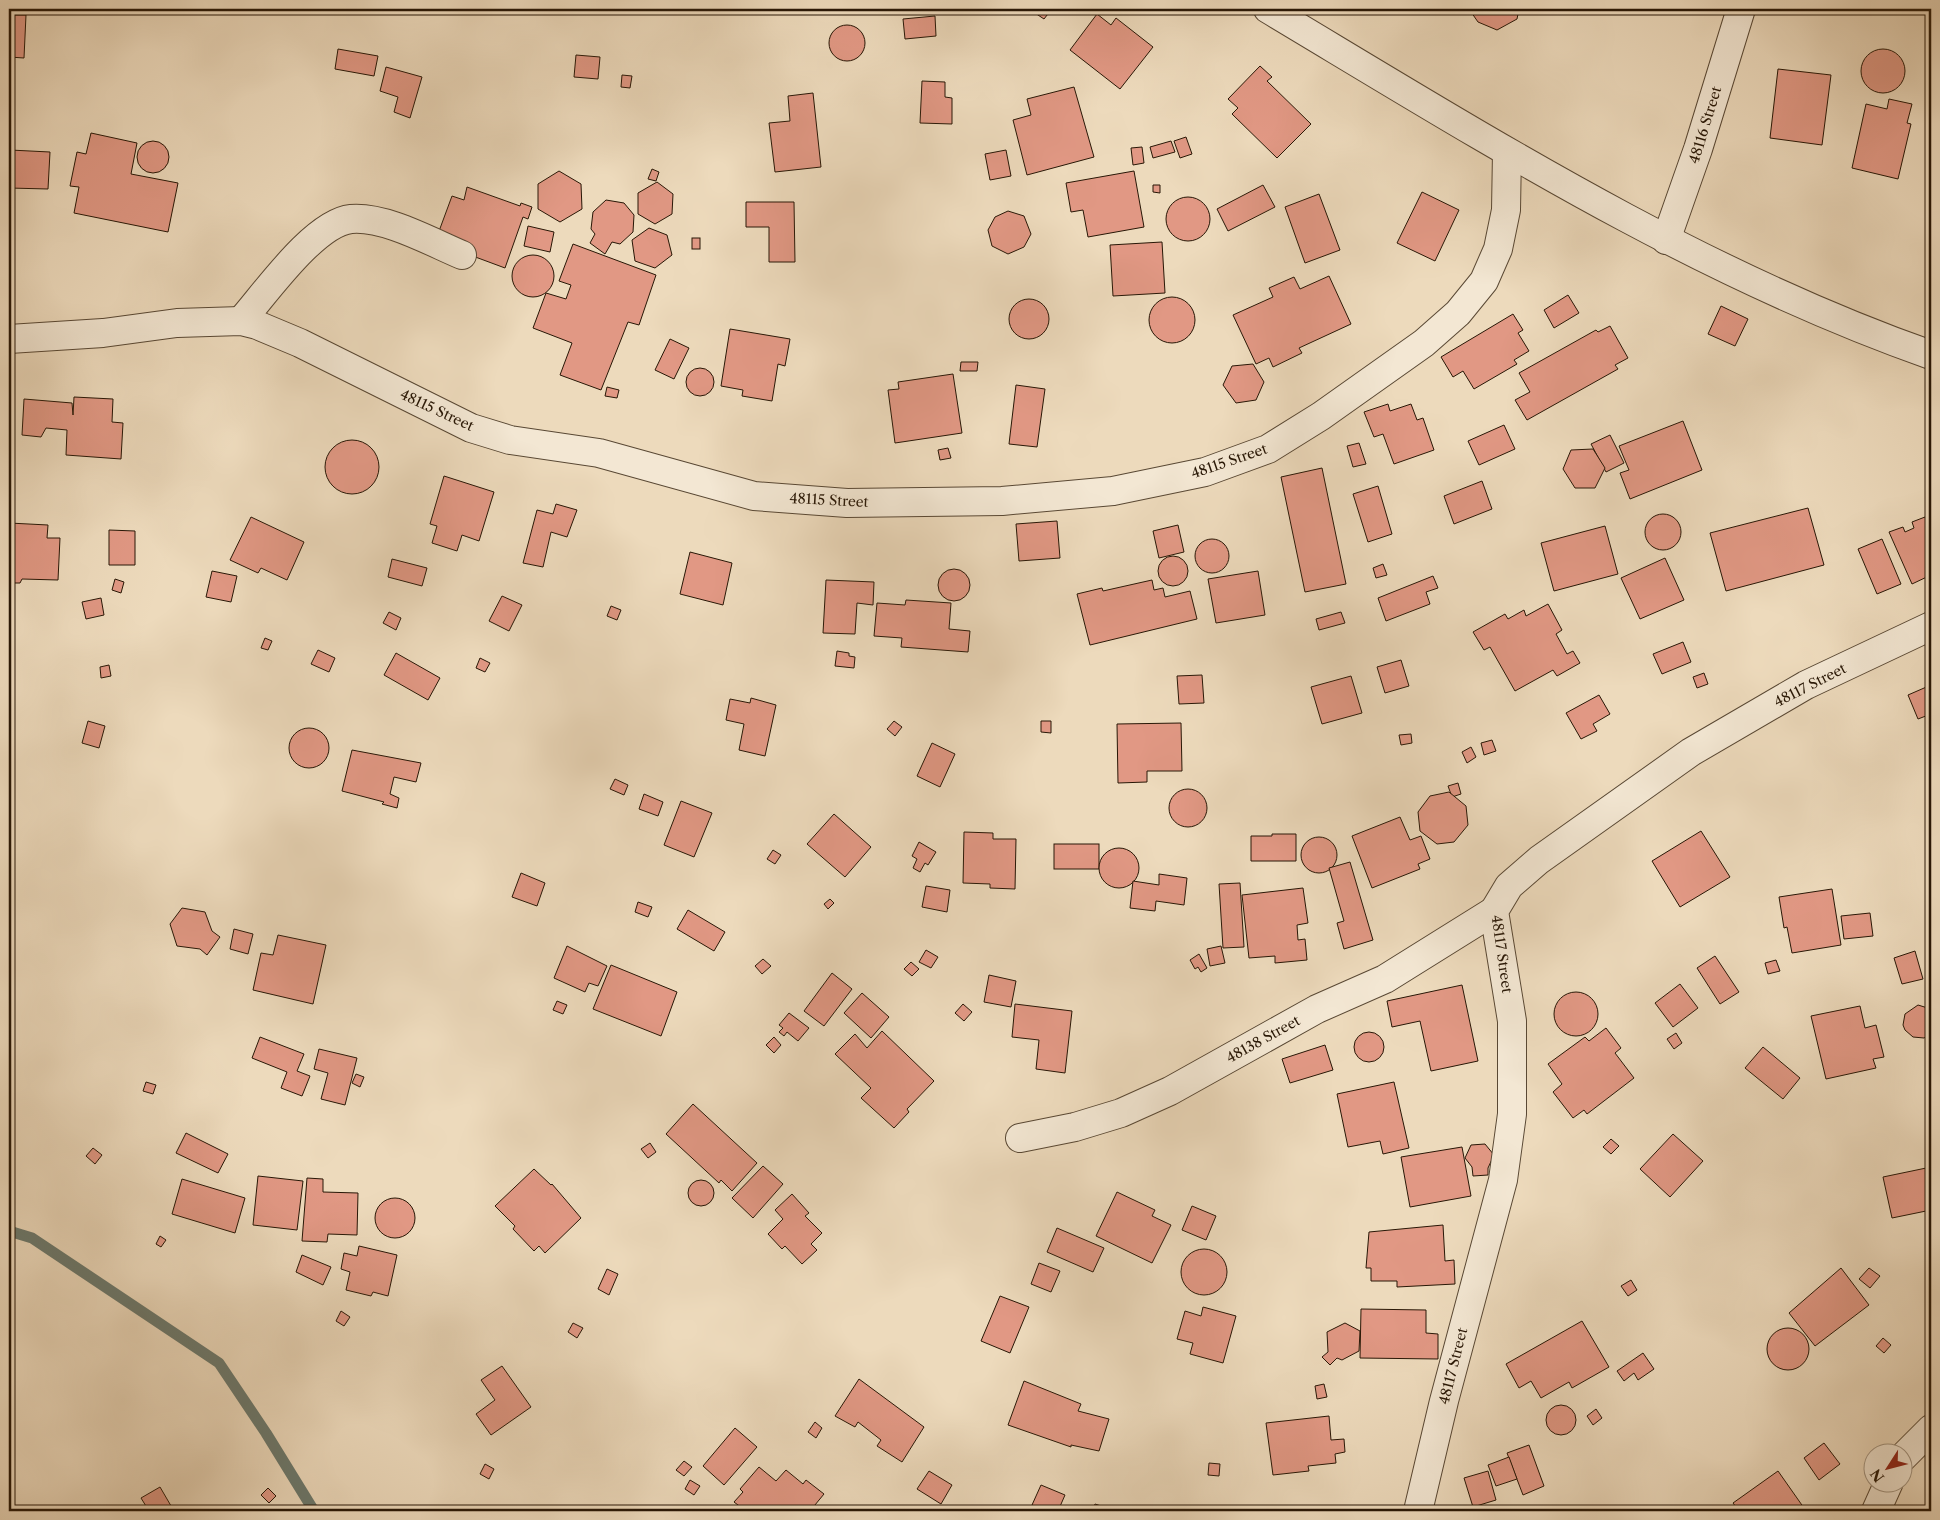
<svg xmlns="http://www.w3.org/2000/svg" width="1940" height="1520" font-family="'Libre Caslon Text',serif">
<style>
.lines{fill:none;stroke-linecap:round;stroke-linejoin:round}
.stream{stroke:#6c796d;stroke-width:11}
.building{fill:#e19884;stroke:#281706}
.minor-casing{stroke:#594834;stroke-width:30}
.minor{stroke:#f3e7d3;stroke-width:28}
.labels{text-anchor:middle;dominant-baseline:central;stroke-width:4;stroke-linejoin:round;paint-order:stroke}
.street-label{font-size:14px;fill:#281706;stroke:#f3e7d3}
</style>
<rect width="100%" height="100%" fill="#eddabc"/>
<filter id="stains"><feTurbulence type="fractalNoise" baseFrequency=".004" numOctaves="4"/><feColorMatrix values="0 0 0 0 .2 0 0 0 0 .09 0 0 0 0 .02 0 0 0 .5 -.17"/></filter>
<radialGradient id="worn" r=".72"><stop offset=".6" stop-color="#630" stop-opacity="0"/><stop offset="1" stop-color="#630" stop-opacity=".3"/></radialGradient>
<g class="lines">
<polyline class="stream" points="9,1231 32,1238 219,1363 266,1433 314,1511"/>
</g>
<g class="building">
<polygon points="1038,9 1049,9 1051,10 1044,19 1035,13"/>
<polygon points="1469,9 1519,9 1517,19 1497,30 1478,22"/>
<polygon points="1097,14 1111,25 1116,18 1153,47 1120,89 1070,50"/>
<polygon points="9,15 26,15 24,58 9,57"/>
<polygon points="935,16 936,36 905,39 903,19"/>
<circle cx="847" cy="43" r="18"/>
<polygon points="338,49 378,56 374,76 335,69"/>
<circle cx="1883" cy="71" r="22"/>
<polygon points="576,55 600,57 598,79 574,77"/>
<polygon points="1260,66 1272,77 1267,81 1311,124 1277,158 1232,114 1238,108 1228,99"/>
<polygon points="386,67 422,77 410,118 394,112 398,97 380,91"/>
<polygon points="1778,69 1831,75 1822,145 1770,138"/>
<polygon points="622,75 632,76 630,88 621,87"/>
<polygon points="922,81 945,82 945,97 952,98 952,124 920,123"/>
<polygon points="1074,87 1094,157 1027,175 1013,120 1031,115 1027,99"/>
<polygon points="813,93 821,167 775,172 769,123 790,121 788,96"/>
<polygon points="1889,99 1912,104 1907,123 1911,124 1898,179 1852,168 1866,104 1887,109"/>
<polygon points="91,133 137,143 131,174 178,183 168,232 74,213 79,187 70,186 77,152 86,154"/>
<polygon points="1186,137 1192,154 1180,158 1174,141"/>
<polygon points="1171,141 1175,152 1153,158 1150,147"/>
<circle cx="153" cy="157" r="16"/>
<polygon points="1142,147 1144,163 1133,165 1131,148"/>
<polygon points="10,150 50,152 48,189 9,188"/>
<polygon points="1006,150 1011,176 990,180 985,154"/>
<polygon points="652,169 659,172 656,181 648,179"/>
<polygon points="559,171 581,184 582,209 560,222 538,209 538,184"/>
<polygon points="1134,171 1144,227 1088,237 1083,210 1071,212 1066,183"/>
<polygon points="657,182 673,194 672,214 655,224 638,214 638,193"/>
<polygon points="1153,185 1160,185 1160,193 1153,192"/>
<polygon points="1263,185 1275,207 1228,231 1217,209"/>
<polygon points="467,187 520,206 521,203 532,207 528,219 523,217 505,268 435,242 452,196 464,200"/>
<polygon points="1422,192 1459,210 1435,261 1397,243"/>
<polygon points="1319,194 1340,250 1305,263 1285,207"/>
<circle cx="1188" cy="219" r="22"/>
<polygon points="606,200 624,203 634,215 633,232 620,244 612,242 605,254 590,243 595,234 591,229 593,212"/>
<polygon points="746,202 794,202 795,262 769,262 769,227 746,227"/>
<polygon points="1008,211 1024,216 1031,234 1024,247 1008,254 992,246 988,230 995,217"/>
<polygon points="528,226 554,232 550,252 524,246"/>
<polygon points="649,228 667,235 672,255 655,268 635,261 632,240"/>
<rect x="692" y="238" width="8" height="11"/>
<polygon points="1162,242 1165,293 1113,296 1110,245"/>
<polygon points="573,244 656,275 639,325 628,322 601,390 560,375 572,343 533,328 546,293 566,299 571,285 559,281"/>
<circle cx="533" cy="276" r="21"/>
<polygon points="1329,276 1351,324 1299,348 1302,353 1273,367 1269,358 1256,364 1233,315 1273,297 1269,288 1294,277 1300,289"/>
<polygon points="1568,295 1579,313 1554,328 1544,310"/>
<circle cx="1172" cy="320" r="23"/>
<circle cx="1029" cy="319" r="20"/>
<polygon points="1721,306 1748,319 1735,346 1708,334"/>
<polygon points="1513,314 1523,330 1518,333 1529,351 1514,360 1517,364 1474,389 1463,371 1453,377 1441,357"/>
<polygon points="1610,326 1628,358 1615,365 1618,369 1527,420 1515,400 1530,392 1519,373 1596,330 1598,332"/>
<polygon points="730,329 790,339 785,366 778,364 772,401 742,396 743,390 721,386"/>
<polygon points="670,339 689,348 674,379 655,370"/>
<polygon points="961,362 978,362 977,371 960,371"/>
<polygon points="1253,364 1264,382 1256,400 1236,403 1223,385 1232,366"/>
<circle cx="700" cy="382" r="14"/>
<polygon points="953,374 962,433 895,443 888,390 899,389 898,382"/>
<polygon points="1016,385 1045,389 1037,447 1009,444"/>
<polygon points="607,387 619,390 617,398 605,396"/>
<polygon points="74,397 113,399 112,422 123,423 121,459 66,455 67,430 46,428 41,437 22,435 24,399 72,403 73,415"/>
<polygon points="1388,404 1390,411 1411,404 1417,420 1423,418 1434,450 1394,464 1383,434 1374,437 1364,412"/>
<polygon points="1683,421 1702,470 1630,499 1620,473 1629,470 1619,446"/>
<polygon points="1504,425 1515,449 1479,465 1468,441"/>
<polygon points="1610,435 1624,463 1606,472 1591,444"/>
<circle cx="352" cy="467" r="27"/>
<polygon points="1359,443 1366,464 1353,467 1347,446"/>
<polygon points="948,448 951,458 940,460 938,450"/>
<polygon points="1593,449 1605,468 1595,488 1575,488 1563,469 1571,450"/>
<polygon points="1322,468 1346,584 1305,592 1281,477"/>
<polygon points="444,476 494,492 479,541 462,535 457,551 432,543 437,526 430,524"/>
<polygon points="1482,481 1492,509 1454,524 1444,496"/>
<polygon points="1378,486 1392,534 1368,542 1353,494"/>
<polygon points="556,504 577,510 567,537 551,532 543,567 523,563 537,510 553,514"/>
<polygon points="1808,508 1824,565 1726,591 1710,533"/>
<circle cx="1663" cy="532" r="18"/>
<polygon points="251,517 304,542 287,580 261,568 258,573 230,560"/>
<polygon points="1925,517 1928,522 1931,520 1931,575 1912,584 1889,532 1903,527 1905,532 1914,528 1912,522"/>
<polygon points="1057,521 1060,558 1019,561 1016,524"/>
<polygon points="9,523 48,525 47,538 60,538 58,580 22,579 20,583 9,583"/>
<polygon points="1178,525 1184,552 1159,558 1153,531"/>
<polygon points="1605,526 1618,574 1554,591 1541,543"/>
<polygon points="109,530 135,531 135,565 109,565"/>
<polygon points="1882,539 1901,584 1877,594 1858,549"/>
<circle cx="1212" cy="556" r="17"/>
<polygon points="690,552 732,563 723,605 680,594"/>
<circle cx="1173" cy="571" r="15"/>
<polygon points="1665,558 1684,600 1640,619 1621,578"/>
<polygon points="392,559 427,568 422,586 388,577"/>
<polygon points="1383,564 1387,575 1376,578 1373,568"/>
<circle cx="954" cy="585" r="16"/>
<polygon points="212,571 237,576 231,602 206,597"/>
<polygon points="1258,571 1265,615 1216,623 1208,579"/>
<polygon points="1433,576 1438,588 1426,592 1430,604 1386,621 1378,598"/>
<polygon points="115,579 124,582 121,593 112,590"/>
<polygon points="826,580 874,582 873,605 857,603 855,634 823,633"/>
<polygon points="1152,580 1154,590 1163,588 1165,597 1190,591 1197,619 1090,645 1077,594 1102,588 1103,591"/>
<polygon points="502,596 522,605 509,631 489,621"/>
<polygon points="101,598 104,615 86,619 82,602"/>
<polygon points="906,600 951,603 949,629 970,631 968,652 901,647 902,638 874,636 877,603 905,605"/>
<polygon points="1548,604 1562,630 1556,634 1567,654 1573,651 1580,663 1557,676 1553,670 1515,691 1490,647 1484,650 1473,632 1505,614 1508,619 1524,610 1526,616"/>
<polygon points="611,606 621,610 617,620 607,616"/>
<polygon points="389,612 401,618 396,630 383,623"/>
<polygon points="1341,612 1345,623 1319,630 1316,619"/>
<polygon points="265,638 272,641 268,650 261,648"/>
<polygon points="1683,642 1691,662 1662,674 1653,654"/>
<polygon points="318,650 335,658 329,672 311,664"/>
<polygon points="837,651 849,653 849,656 855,657 854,668 835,666"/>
<polygon points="396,653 440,678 428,700 384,675"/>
<polygon points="480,658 490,663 485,672 476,668"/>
<polygon points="1401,660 1409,686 1385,693 1377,667"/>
<polygon points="109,665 111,676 101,678 100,667"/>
<polygon points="1704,673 1708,684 1697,688 1693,677"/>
<polygon points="1202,675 1204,703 1179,704 1177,676"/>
<polygon points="1351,676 1362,713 1322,724 1311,687"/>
<polygon points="1931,685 1931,714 1918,719 1908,695"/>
<polygon points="1599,695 1610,714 1593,724 1597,731 1581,739 1566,713"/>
<polygon points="751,698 776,705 765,756 739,750 744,724 726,720 730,699 750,703"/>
<polygon points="88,721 105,726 99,748 82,743"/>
<polygon points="894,721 902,727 895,736 887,729"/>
<polygon points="1041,721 1051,721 1051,733 1041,732"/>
<polygon points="1181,723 1182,771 1147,771 1147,782 1118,783 1117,724"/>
<circle cx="309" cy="748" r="20"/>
<polygon points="1411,734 1412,743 1401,745 1399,735"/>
<polygon points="1492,740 1496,751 1484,755 1481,743"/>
<polygon points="932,743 955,754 940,787 917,776"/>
<polygon points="1471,747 1476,757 1467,763 1462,752"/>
<polygon points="352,750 421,763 416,782 394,777 390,794 399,798 397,808 382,804 384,802 342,791"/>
<polygon points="615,779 628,785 624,795 610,789"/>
<polygon points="1458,783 1461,794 1452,797 1448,786"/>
<circle cx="1188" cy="808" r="19"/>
<polygon points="1449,792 1466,806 1468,825 1454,842 1437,844 1420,831 1418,812 1430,796"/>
<polygon points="644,794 663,802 658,816 639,809"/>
<polygon points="681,801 712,813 694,857 664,845"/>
<polygon points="834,814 871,847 845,877 807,844"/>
<polygon points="1400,817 1410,840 1421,836 1430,859 1418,864 1420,869 1372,888 1352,836"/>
<polygon points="1701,831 1730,877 1680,907 1652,861"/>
<polygon points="964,832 993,833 993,839 1016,839 1015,889 990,888 990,884 963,883"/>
<polygon points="1272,834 1296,834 1296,861 1251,861 1251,836 1272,836"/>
<circle cx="1319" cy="855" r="18"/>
<polygon points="919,842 936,852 928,865 925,863 920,872 913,868 917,859 912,856"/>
<rect x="1054" y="844" width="45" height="25"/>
<circle cx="1119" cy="868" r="20"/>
<polygon points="773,850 781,855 775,864 767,859"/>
<polygon points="1350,862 1373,940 1344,949 1337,923 1344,921 1329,868"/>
<polygon points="521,873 545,883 537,906 512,897"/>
<polygon points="1159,874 1187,878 1184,905 1156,901 1155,911 1130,908 1133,881 1159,885"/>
<polygon points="1240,883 1244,947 1223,948 1219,884"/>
<polygon points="926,886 950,890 947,912 922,907"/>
<polygon points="1303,888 1308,923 1297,925 1298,940 1305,939 1307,960 1275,963 1275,956 1249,958 1242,895"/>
<polygon points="1832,889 1841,945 1792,953 1787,927 1784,928 1779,897"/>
<polygon points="830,899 834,903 828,909 824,904"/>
<polygon points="638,902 652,907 648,917 635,912"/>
<polygon points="182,908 205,912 212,931 220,937 207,955 200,949 177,946 170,924"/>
<polygon points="688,910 725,932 714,951 677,929"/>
<polygon points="1870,913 1873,936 1844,939 1841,916"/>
<polygon points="234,929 253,934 248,954 230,949"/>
<polygon points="278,935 326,945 313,1004 253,990 261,953 273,955"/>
<polygon points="567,946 607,966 598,986 589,983 585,992 554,978"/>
<polygon points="1221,946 1225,963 1210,966 1207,949"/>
<polygon points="926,950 938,957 931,968 919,962"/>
<polygon points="1915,951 1923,979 1902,984 1894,958"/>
<polygon points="1199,954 1207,968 1201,972 1198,967 1195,969 1190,960"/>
<polygon points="1715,956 1739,992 1720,1004 1697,968"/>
<polygon points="763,959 771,966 762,974 755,966"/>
<polygon points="1776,960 1780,971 1768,974 1765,963"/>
<polygon points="911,962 919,969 912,976 904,969"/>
<polygon points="611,965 677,992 661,1036 593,1009"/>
<polygon points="832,973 852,989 824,1026 804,1011"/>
<polygon points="989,975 1016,981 1011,1007 984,1002"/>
<polygon points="1680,984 1698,1008 1673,1027 1655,1003"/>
<polygon points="1462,985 1478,1061 1431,1071 1420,1021 1392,1027 1387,1001"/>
<circle cx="1576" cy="1014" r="22"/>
<polygon points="862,993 889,1017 871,1038 844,1013"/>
<polygon points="557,1001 567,1005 563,1014 553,1010"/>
<polygon points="963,1004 972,1012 964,1021 955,1013"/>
<polygon points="1015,1004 1072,1011 1065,1073 1036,1069 1039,1040 1012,1037"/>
<polygon points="1918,1005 1931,1009 1931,1034 1924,1038 1913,1037 1905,1030 1903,1025 1905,1014"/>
<polygon points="1860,1006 1865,1028 1876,1025 1884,1057 1873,1059 1876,1068 1826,1079 1811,1016"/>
<polygon points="789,1013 809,1028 798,1041 787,1032 784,1036 779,1032 783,1028 779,1025"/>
<polygon points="1606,1028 1621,1048 1615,1053 1634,1078 1587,1114 1584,1110 1573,1118 1553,1092 1562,1084 1548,1064 1585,1037 1589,1041"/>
<polygon points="882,1031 934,1081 907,1109 909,1112 894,1128 861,1098 871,1088 835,1054 855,1034 867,1048"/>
<circle cx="1369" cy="1047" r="15"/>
<polygon points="1676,1033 1682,1043 1674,1049 1667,1039"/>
<polygon points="260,1037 304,1054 297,1071 310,1076 302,1096 281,1088 287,1072 252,1058"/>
<polygon points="774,1037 781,1045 774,1053 766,1045"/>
<polygon points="1325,1045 1333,1070 1290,1083 1282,1059"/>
<polygon points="1763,1047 1800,1078 1783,1099 1745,1068"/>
<polygon points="319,1049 357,1058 345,1105 321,1099 328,1073 314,1069"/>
<polygon points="356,1074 364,1077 360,1087 352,1083"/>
<polygon points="146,1082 156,1085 153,1094 143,1091"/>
<polygon points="1394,1082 1409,1148 1383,1154 1380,1141 1348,1147 1337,1094"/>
<polygon points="693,1104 757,1163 732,1191 721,1180 719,1183 666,1134"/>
<polygon points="186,1133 228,1154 218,1173 176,1153"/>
<polygon points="1673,1134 1703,1161 1670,1197 1640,1169"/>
<polygon points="1611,1139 1619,1146 1611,1154 1603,1147"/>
<polygon points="650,1143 656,1152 648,1158 641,1149"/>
<polygon points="1485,1144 1494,1155 1488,1168 1488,1175 1473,1176 1472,1167 1465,1158 1471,1145"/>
<polygon points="1462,1147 1471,1196 1410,1207 1401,1157"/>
<polygon points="93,1148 102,1155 95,1164 86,1156"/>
<polygon points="763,1166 783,1184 753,1218 732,1198"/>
<polygon points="1931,1167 1931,1210 1892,1218 1883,1177"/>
<polygon points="534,1169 551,1185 552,1184 581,1218 545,1253 539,1246 534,1251 513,1229 515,1226 495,1206"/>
<polygon points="258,1176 303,1181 297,1230 253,1225"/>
<polygon points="307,1178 323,1179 323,1192 358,1193 357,1235 328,1234 327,1242 302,1241"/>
<polygon points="182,1179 245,1198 235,1233 172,1214"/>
<circle cx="701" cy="1193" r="13"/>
<polygon points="1117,1192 1155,1210 1152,1216 1171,1225 1152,1263 1096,1236"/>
<polygon points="792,1194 809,1213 805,1216 822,1233 811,1244 817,1250 802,1264 785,1246 782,1249 768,1234 783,1219 775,1210"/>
<circle cx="395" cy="1218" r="20"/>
<polygon points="1192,1206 1216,1216 1206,1240 1182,1230"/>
<polygon points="1443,1225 1445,1261 1454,1260 1455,1284 1397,1287 1397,1281 1371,1281 1371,1268 1366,1268 1369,1232"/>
<polygon points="1057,1228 1104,1248 1093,1272 1047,1252"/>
<polygon points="160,1236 166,1240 161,1247 156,1244"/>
<polygon points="359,1246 397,1255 388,1296 373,1292 371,1296 346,1290 350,1272 341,1269 344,1253 357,1256"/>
<circle cx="1204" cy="1272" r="23"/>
<polygon points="302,1255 331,1267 323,1285 296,1272"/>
<polygon points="1039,1263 1060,1271 1051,1292 1031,1284"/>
<polygon points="1841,1268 1869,1305 1815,1346 1789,1313"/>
<polygon points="1869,1268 1880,1276 1870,1288 1859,1279"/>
<polygon points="607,1269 618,1274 609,1295 598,1289"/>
<polygon points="1631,1280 1637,1290 1628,1296 1621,1286"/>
<polygon points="1000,1296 1029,1307 1010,1353 981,1341"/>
<polygon points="1203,1307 1236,1316 1223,1363 1190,1354 1193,1343 1177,1339 1185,1311 1201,1316"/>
<polygon points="1361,1309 1426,1310 1426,1333 1438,1334 1438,1359 1360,1358"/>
<polygon points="341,1311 350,1317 344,1326 336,1321"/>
<polygon points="1582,1321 1609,1367 1572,1388 1569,1382 1541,1398 1531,1381 1519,1388 1506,1364"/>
<polygon points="573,1323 583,1328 577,1338 568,1332"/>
<polygon points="1345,1323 1360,1331 1359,1351 1342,1360 1337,1358 1330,1365 1322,1357 1328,1352 1327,1332"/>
<circle cx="1788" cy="1349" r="21"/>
<polygon points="1883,1338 1891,1345 1884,1353 1876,1346"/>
<polygon points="1643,1353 1654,1369 1638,1380 1634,1373 1624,1381 1617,1371"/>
<polygon points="502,1366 531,1407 491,1435 476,1414 495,1400 481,1380"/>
<polygon points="859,1379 924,1427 902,1462 877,1446 881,1440 858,1422 855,1427 835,1416"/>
<polygon points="1024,1381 1081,1404 1078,1411 1109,1419 1099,1451 1071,1445 1071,1447 1008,1425"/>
<polygon points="1324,1384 1327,1397 1317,1399 1315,1386"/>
<circle cx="1561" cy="1420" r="15"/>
<polygon points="1596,1409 1602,1418 1593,1425 1587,1416"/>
<polygon points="1329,1416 1331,1440 1344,1439 1345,1452 1335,1454 1336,1463 1308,1466 1309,1471 1273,1475 1266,1423"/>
<polygon points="815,1422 822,1428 816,1438 808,1432"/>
<polygon points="735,1428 757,1447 724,1485 703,1466"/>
<polygon points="1824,1443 1840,1464 1819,1480 1804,1458"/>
<polygon points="1529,1445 1544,1486 1523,1495 1507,1453"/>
<polygon points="1509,1457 1517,1479 1496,1486 1488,1465"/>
<polygon points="684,1461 692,1467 684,1476 676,1470"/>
<polygon points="1209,1463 1220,1464 1219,1476 1208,1475"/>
<polygon points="485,1464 494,1469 489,1479 480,1474"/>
<polygon points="759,1467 776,1481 786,1470 803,1484 806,1480 824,1494 810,1511 758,1511 756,1509 746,1511 734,1502 743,1492 740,1489"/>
<polygon points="929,1471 952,1485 941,1504 917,1489"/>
<polygon points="1488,1471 1496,1500 1473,1507 1464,1478"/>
<polygon points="1778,1471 1804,1508 1799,1511 1739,1511 1733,1503"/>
<polygon points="690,1480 700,1486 694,1495 685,1489"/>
<polygon points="1041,1485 1065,1495 1058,1511 1046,1511 1032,1505"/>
<polygon points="160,1487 174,1511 149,1511 141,1498"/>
<polygon points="268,1488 276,1496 269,1503 261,1495"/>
<polygon points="1095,1504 1111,1509 1110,1511 1092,1511"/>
</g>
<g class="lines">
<defs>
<g id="minor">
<path d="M1268,9c214,128 427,263 663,346"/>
<polyline points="1666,240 1698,149 1741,9"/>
<path d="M241,321c24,-27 73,-98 110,-102 34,-3 80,23 111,36"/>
<polyline points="9,339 103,333 177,323 241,321 257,325 300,343 471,428 510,440 599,453 754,496 847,503 1002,501 1113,491 1205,472 1268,449 1321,416 1424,343 1458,313 1484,281 1498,249 1506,210 1507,152"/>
<polyline points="1020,1138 1075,1127 1121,1113 1170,1091 1317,1009 1385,979 1494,911"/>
<polyline points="1902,1458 1931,1429"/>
<polyline points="1418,1511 1444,1401 1503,1180 1512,1114 1512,1021 1494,911 1509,886 1539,860 1691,752 1806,685 1931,626"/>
<polyline points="1876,1511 1889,1482"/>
</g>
</defs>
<use href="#minor" class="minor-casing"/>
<use href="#minor" class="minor"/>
</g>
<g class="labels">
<g class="street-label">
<text transform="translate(1705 125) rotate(-73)">48116 Street</text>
<text transform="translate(437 410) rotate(25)">48115 Street</text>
<text transform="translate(1229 461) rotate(-19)">48115 Street</text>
<text transform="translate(829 500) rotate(3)">48115 Street</text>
<text transform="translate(1810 685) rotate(-27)">48117 Street</text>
<text transform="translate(1502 954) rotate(82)">48117 Street</text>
<text transform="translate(1263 1039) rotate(-29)">48138 Street</text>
<text transform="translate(1453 1366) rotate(-76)">48117 Street</text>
</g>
</g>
<rect width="1940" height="1520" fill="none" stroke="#eddabc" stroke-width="30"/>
<rect x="10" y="10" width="1920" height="1500" fill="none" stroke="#281706" stroke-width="2.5"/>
<rect x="15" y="15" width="1910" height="1490" fill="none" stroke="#281706"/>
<g transform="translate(1888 1468) rotate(234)"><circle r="24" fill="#f3e7d3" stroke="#a29481"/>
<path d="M0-4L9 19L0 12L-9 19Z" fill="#8f2418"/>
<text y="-8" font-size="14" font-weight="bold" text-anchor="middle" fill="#281706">N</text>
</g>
<rect width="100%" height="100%" filter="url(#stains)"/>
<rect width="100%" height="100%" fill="url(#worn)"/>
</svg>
